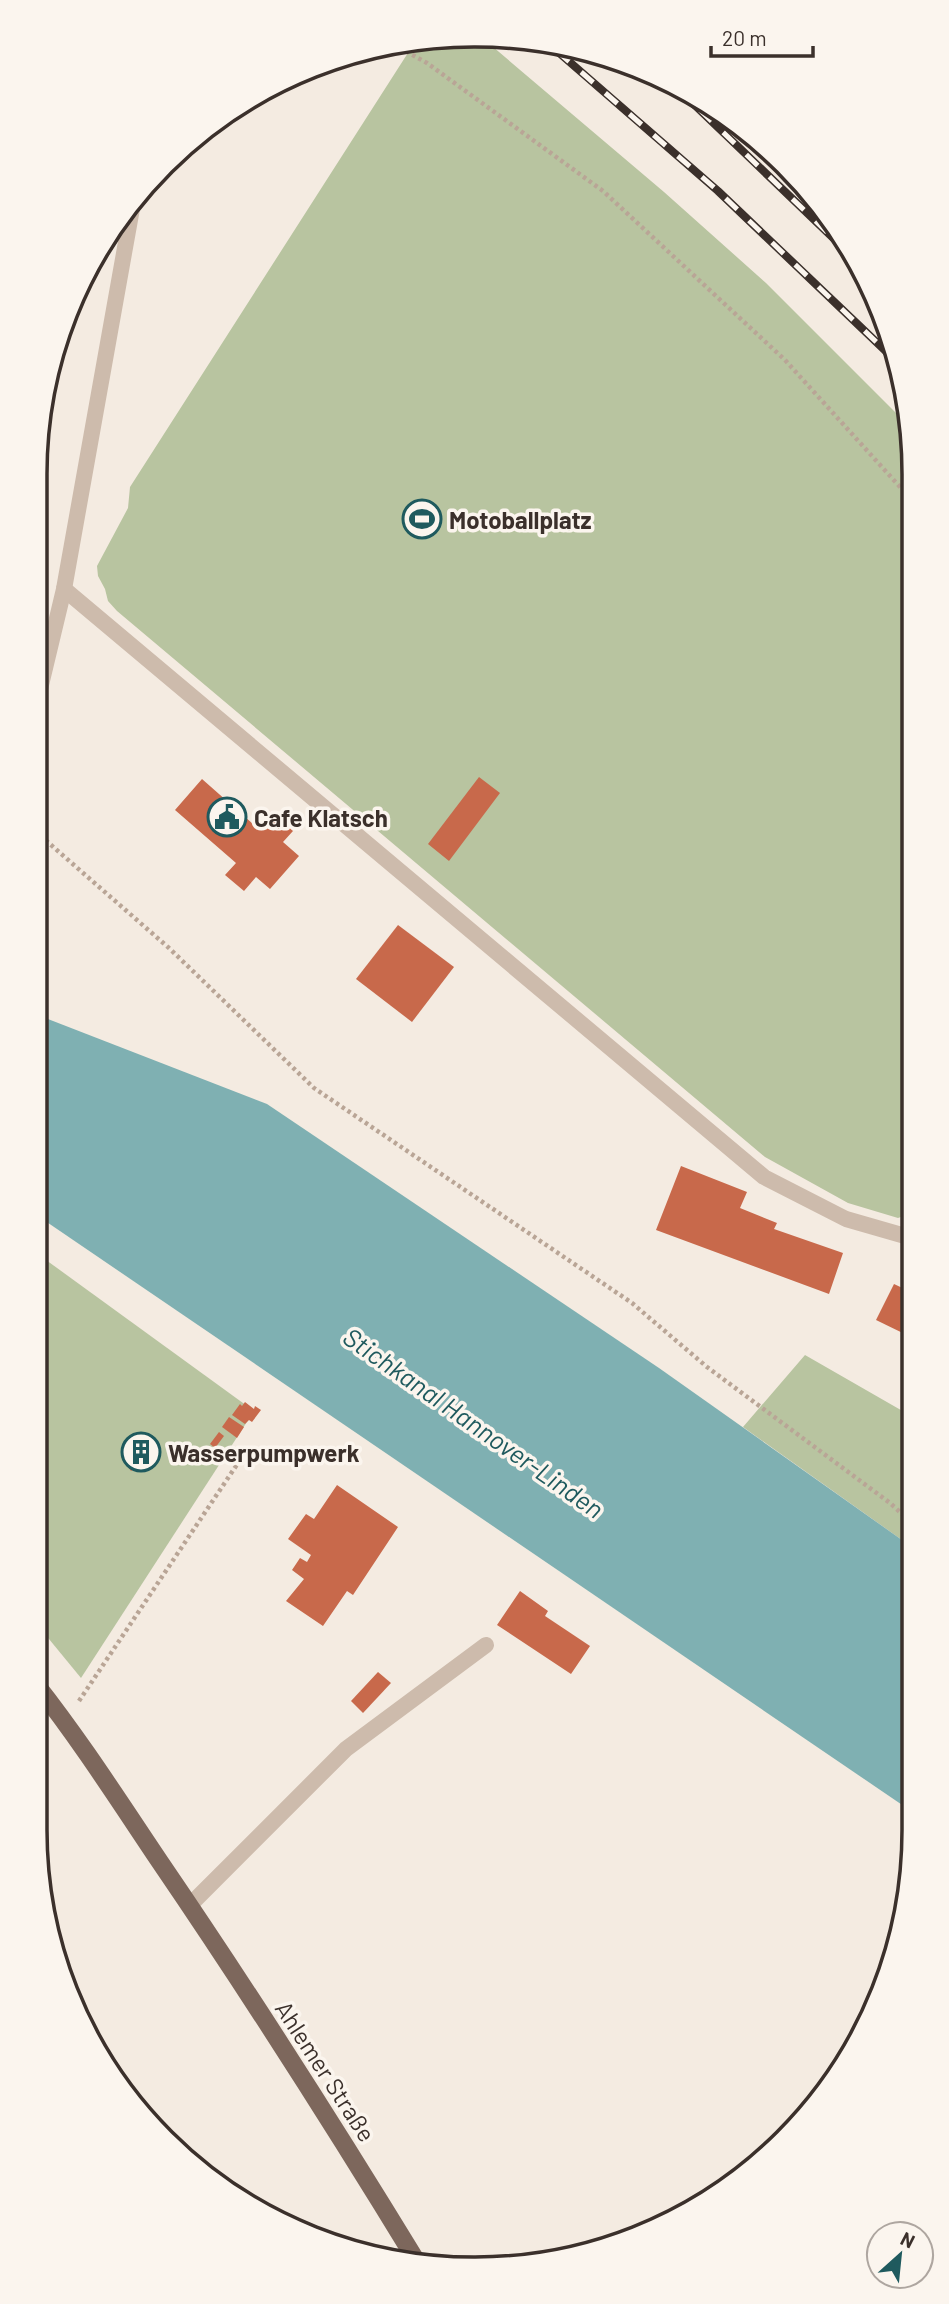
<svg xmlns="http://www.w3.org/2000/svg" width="949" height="2304" font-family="Barlow,sans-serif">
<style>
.green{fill:#b8c4a0}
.water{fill:#7fb0b2}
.building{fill:#c8694b}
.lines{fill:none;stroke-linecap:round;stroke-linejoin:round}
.path{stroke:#b9a596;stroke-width:4.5;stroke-dasharray:3.5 3.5;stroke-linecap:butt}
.lane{stroke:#cdbbac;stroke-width:16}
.primary{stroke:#7d675c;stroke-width:18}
.rail-casing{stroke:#3b302b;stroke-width:8}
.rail{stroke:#fbf5ee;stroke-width:5;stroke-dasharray:16;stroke-linecap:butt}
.labels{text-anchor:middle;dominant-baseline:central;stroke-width:7;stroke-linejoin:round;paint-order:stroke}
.poi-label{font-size:24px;font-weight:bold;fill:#3b302b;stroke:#fbf5ee;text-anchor:start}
.street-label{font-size:24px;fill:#3b302b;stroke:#fbf5ee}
.water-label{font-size:26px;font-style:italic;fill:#1f5a5e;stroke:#fbf5ee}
.rim{fill:none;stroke:#3b302b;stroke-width:3.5}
</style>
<rect width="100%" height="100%" fill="#f4ebe1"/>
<g class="green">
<polygon points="445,36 486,41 664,192 766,283 910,427 912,1213 898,1218 848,1203 765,1157 117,611 108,601 105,589 98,576 97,566 128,508 130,487 413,45"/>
<polygon points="35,1252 254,1411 81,1678 35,1622"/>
<polygon points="805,1355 913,1417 913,1553 902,1540 743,1427"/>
</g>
<polygon class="water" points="35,1014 267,1104 659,1368 902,1540 913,1553 914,1813 35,1214"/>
<g class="building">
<polygon points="479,777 500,793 449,861 428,844"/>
<polygon points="202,779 253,824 266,808 293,831 283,842 299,856 270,889 256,877 244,891 225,875 236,863 175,810"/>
<polygon points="398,925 454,967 412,1022 356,979"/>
<polygon points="681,1166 747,1192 740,1208 777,1223 774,1229 843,1253 829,1294 656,1230"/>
<polygon points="894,1284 913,1293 913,1338 876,1320"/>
<polygon points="245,1402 254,1409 255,1406 261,1410 252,1422 249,1420 245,1424 232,1415 240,1404 242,1406"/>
<polygon points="229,1417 244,1427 237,1438 222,1427"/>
<polygon points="143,1432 157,1451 131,1471 121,1457 127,1453 123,1447"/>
<polygon points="219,1432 224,1436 215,1448 210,1444"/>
<polygon points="337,1485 398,1527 353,1595 347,1591 323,1626 286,1601 304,1579 292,1570 300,1558 307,1562 311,1555 288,1539 306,1514 314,1519"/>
<polygon points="520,1591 548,1611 545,1616 590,1646 571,1674 497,1625"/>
<polygon points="378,1672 391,1683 363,1713 351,1701"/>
</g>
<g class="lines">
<g class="path">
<polyline points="400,48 427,63 603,191 785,360 910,498"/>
<polyline points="35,831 169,948 314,1088 632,1303 707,1367 890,1503 913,1524"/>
<polyline points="79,1701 240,1460"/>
</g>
<g class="lane">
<polyline points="64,589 764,1177 846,1219 912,1238"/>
<polyline points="35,710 64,589 133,203"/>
<polyline points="190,1905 346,1749 486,1645"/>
</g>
<path class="primary" d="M35,1683c45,57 84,118 125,179 90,132 176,267 259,403"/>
<defs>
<g id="rail">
<polyline points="557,51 718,191 892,357"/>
<polyline points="677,88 854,258"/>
</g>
</defs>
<use href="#rail" class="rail-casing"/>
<use href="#rail" class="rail"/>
</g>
<defs>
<symbol id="stadium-ring" viewBox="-11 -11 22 22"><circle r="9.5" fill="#fbf5ee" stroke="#1f5a5e" stroke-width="1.5"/><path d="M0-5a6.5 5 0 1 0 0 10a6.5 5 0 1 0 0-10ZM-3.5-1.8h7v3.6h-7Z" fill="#1f5a5e"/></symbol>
<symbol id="civic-ring" viewBox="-11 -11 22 22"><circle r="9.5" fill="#fbf5ee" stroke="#1f5a5e" stroke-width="1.5"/><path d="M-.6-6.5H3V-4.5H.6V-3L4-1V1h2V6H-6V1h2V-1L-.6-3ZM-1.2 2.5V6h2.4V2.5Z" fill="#1f5a5e"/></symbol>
<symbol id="building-ring" viewBox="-11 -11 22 22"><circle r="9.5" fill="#fbf5ee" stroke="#1f5a5e" stroke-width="1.5"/><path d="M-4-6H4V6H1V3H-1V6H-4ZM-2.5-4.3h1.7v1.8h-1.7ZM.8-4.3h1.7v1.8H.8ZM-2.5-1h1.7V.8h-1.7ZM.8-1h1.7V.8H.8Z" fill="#1f5a5e"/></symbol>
</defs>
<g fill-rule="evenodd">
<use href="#stadium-ring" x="400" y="497" width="44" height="44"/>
<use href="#civic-ring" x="205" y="795" width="44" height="44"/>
<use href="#building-ring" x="119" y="1430" width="44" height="44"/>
</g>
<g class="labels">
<g class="poi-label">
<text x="449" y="519">Motoballplatz</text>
<text x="254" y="817">Cafe Klatsch</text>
<text x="168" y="1452">Wasserpumpwerk</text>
</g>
<g class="street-label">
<text transform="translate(326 2071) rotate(57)">Ahlemer Straße</text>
</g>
<g class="water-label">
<text transform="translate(474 1422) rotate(35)">Stichkanal Hannover-Linden</text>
</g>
</g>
<path d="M0 0H949V2304H0ZM474 47H475A427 427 0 0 1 902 474V1830A427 427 0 0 1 475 2257H474A427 427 0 0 1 47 1830V474A427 427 0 0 1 474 47Z" fill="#fbf5ee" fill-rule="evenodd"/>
<path class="rim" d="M474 47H475A427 427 0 0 1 902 474V1830A427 427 0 0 1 475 2257H474A427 427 0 0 1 47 1830V474A427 427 0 0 1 474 47Z"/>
<g transform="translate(900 2255) rotate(27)"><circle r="33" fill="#fbf5ee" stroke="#aea6a0" stroke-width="2"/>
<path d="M0-5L12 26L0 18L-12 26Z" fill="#1f5a5e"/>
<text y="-10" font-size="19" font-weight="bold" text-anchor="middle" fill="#3b302b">N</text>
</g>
<path d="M711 46v10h102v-10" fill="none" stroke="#3b302b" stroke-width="3.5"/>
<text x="722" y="46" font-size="21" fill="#3b302b" stroke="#fbf5ee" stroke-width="5" paint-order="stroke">20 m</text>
</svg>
